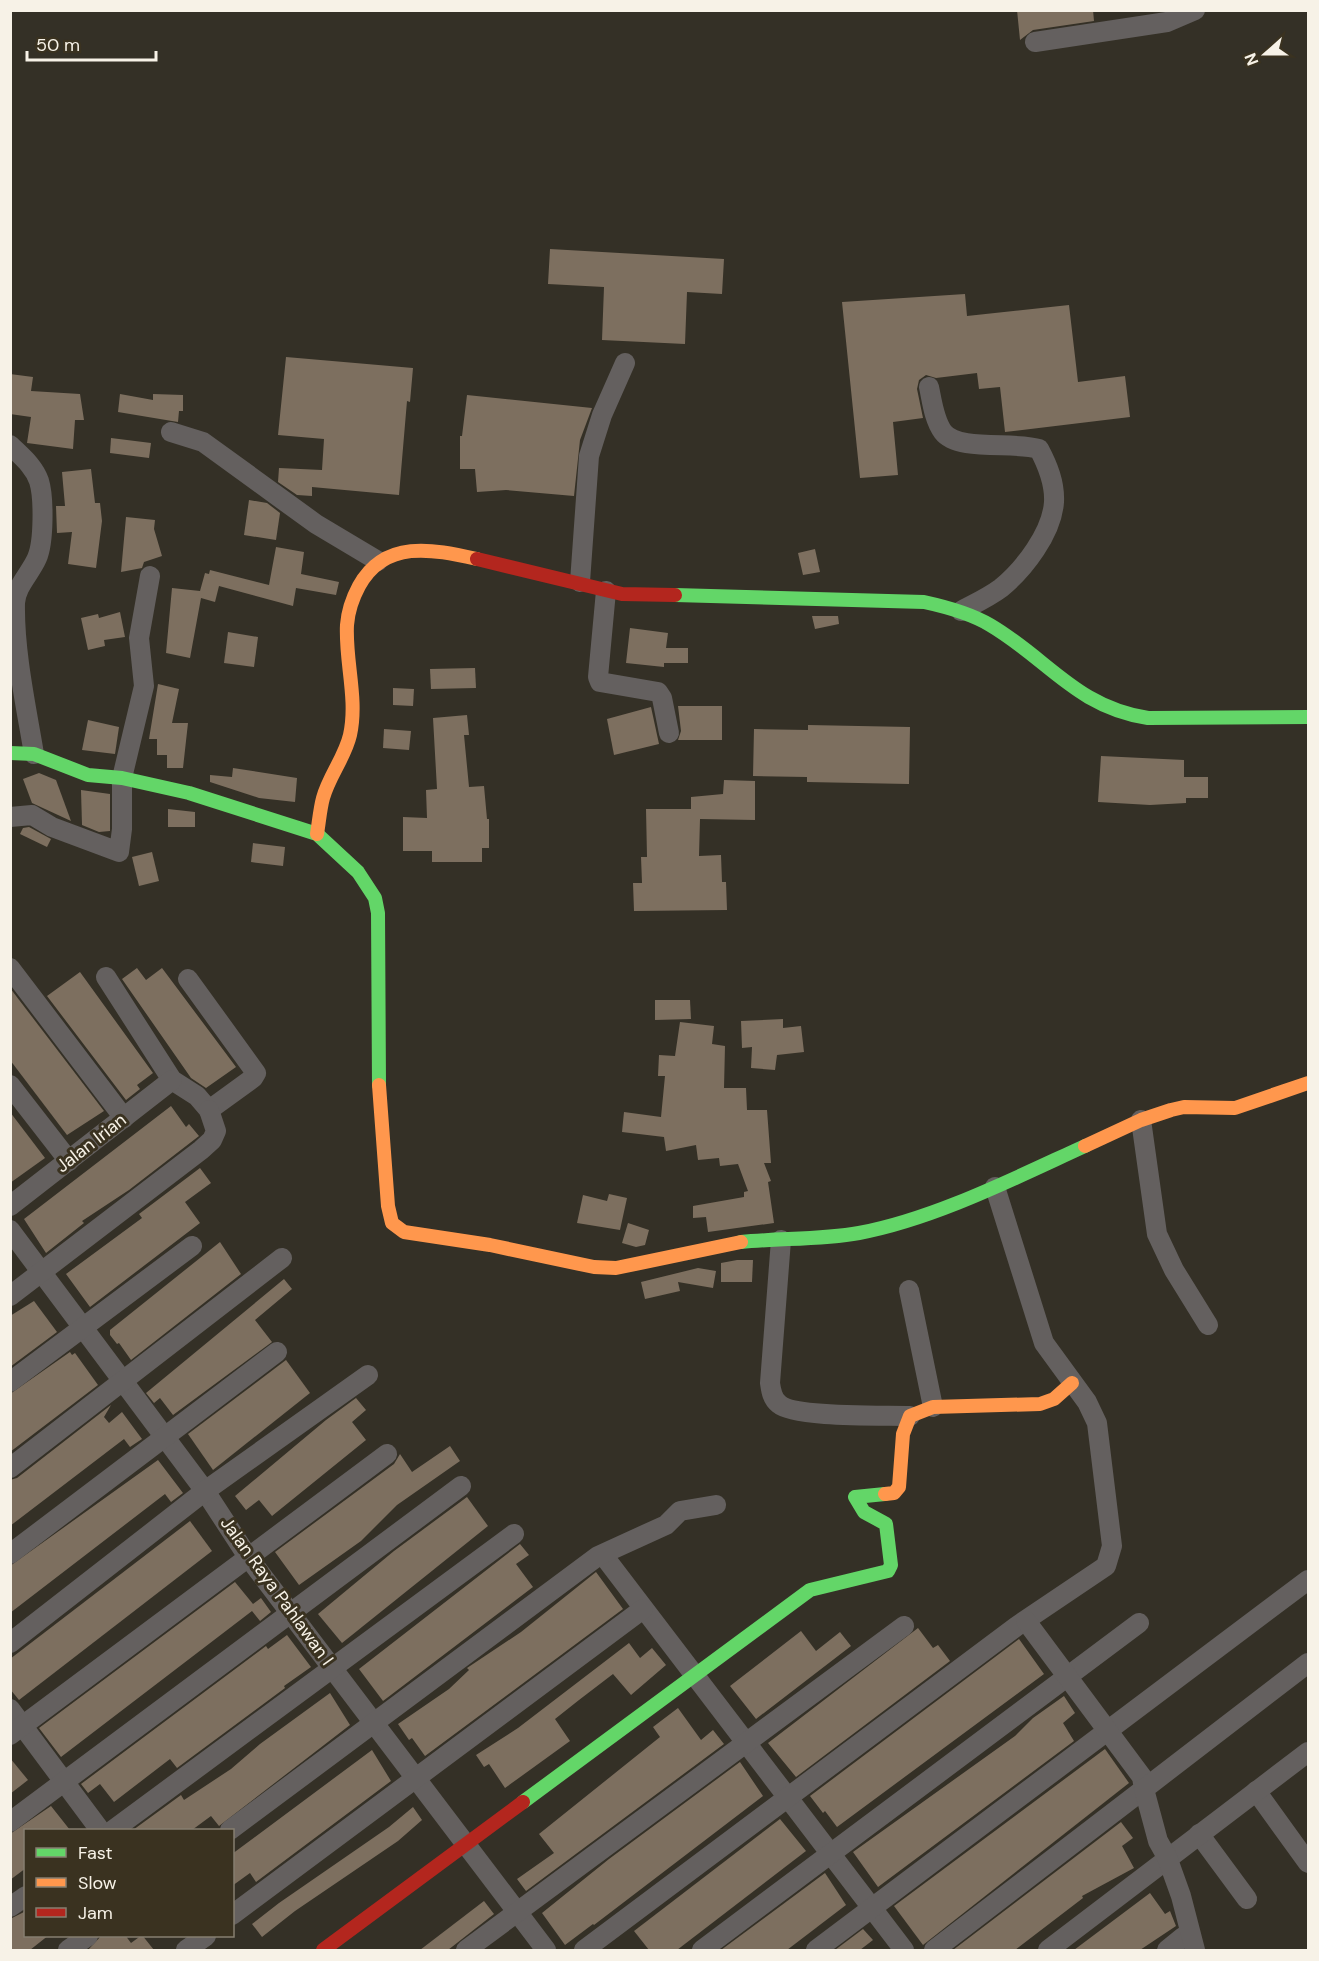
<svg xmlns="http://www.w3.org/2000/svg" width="1319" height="1961" font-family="'DM Sans',sans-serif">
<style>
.building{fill:#7d6f5f}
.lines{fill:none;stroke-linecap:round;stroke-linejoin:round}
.street{stroke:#64605f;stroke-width:20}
.fast{stroke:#63d668;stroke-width:14}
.slow{stroke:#ff974d;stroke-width:14}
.jam{stroke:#b3261e;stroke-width:14}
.labels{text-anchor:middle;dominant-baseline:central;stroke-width:6;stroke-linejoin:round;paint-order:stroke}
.street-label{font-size:18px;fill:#f7f2e7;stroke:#3a3220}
</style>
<rect width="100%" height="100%" fill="#343026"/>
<g class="building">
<polygon points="1017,10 1093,10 1094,21 1033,30 1020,40"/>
<polygon points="550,249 724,259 722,294 687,292 685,344 602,340 604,287 548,284"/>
<polygon points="965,294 967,316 1069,305 1078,382 1125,376 1130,417 1005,432 1000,387 979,389 977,373 936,378 926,375 919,380 917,389 923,418 893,422 898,475 860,478 842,302"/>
<polygon points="286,357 413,368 410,402 407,401 399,495 312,487 312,496 297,495 278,482 279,468 322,470 324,439 278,435"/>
<polygon points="10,374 33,377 31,391 80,394 84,420 75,420 73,449 27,443 31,417 10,414"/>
<polygon points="120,394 153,400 153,394 183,395 183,411 179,411 178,422 118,412"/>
<polygon points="467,395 592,408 580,440 574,496 506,490 477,492 475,469 460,469 460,436 462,436"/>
<polygon points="111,438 151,443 149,458 110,453"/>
<polygon points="91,469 95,503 100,503 102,521 96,568 68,564 72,532 57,533 56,506 65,506 62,472"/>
<polygon points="249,500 267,503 280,513 276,540 244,535"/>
<polygon points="126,517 155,520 154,529 162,556 144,562 142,568 121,572"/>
<polygon points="276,547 304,552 301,574 339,582 336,595 296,588 293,606 219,586 215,602 201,598 190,658 166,653 172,588 200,591 205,573 209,574 210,570 269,585"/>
<polygon points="815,549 820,572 803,575 798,553"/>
<polygon points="120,612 125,637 104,640 105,646 88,650 81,618 98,614 99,618"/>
<polygon points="812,616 838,616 839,624 815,629"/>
<polygon points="630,628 668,633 666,648 688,648 688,663 664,663 664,667 626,663"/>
<polygon points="228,632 258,637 254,667 224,663"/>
<polygon points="475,668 476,688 431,689 430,669"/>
<polygon points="158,684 179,689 172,723 188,723 183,768 167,768 167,755 157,755 157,739 149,739"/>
<polygon points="393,688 414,689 413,706 393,705"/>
<polygon points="678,706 722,706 722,740 678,740 681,731"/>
<polygon points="651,707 659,744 614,755 607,719"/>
<polygon points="467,715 469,735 464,735 469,787 484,786 487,819 489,819 489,848 482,848 482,862 432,862 432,851 403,851 403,817 427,818 426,790 437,789 433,718"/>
<polygon points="88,720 119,727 115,754 82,750"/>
<polygon points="808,725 910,727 909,784 807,782 807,777 753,776 754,729 808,730"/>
<polygon points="384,729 411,731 409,750 383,748"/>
<polygon points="1101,756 1184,760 1184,777 1208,777 1208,798 1186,798 1186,803 1150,805 1098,802"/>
<polygon points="233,768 297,778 295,802 259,798 210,782 210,775 232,777"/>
<polygon points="39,773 56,780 71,821 32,803 23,779"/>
<polygon points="724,780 755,781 755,820 700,819 699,856 721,855 722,882 726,882 727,910 634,911 633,883 642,883 641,857 647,857 646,809 691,809 691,797 723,794"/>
<polygon points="81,790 110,794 110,831 99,832 82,825"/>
<polygon points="168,809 195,812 195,827 168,827"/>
<polygon points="29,827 51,839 47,847 20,834 23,828"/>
<polygon points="253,843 285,847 283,866 251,862"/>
<polygon points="152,852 159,881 139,886 132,857"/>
<polygon points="137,968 146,980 162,968 236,1067 206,1088 191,1078 122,979"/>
<polygon points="80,972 153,1073 137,1085 140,1089 126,1100 47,996"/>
<polygon points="10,988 104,1111 67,1135 10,1060"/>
<polygon points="655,1000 690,1000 691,1019 655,1020"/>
<polygon points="783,1019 783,1028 801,1026 804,1052 777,1055 775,1070 751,1068 752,1047 742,1048 741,1021"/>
<polygon points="680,1022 714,1026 712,1044 725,1046 724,1088 746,1088 747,1110 767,1110 771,1163 764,1163 771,1181 768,1182 774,1223 708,1232 706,1217 693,1218 693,1206 744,1197 744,1192 748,1191 738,1164 720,1166 719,1158 698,1160 696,1145 666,1151 664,1137 622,1132 624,1112 661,1117 665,1076 658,1076 659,1055 675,1056"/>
<polygon points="171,1106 186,1127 189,1124 199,1136 129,1190 82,1221 84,1223 46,1253 24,1219"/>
<polygon points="10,1112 45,1158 10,1183"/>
<polygon points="200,1168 211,1183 185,1202 200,1223 90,1307 66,1274 142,1218 139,1214"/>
<polygon points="609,1194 627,1198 620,1230 577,1223 583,1195 607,1201"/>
<polygon points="628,1223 649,1230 645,1245 636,1247 622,1243"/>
<polygon points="220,1242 241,1274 131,1360 119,1343 117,1344 110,1335 110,1330"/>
<polygon points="737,1260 753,1260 752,1282 721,1282 721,1263"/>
<polygon points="698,1268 716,1271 713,1288 678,1282 680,1291 645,1299 641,1282"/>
<polygon points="284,1279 292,1289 255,1320 272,1342 173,1415 160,1398 154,1403 146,1393"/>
<polygon points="34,1301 57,1332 10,1367 10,1316"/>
<polygon points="70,1352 72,1355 75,1353 98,1385 10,1452 10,1394"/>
<polygon points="286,1360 310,1393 213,1470 188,1434"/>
<polygon points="356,1398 366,1410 352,1422 366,1440 272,1516 259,1500 246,1510 235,1496 326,1420"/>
<polygon points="111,1405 104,1417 109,1423 122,1412 142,1439 130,1447 124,1439 10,1526 10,1480 17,1478"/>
<polygon points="450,1446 460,1461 397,1505 361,1541 299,1585 275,1552 394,1464 400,1454 412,1472"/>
<polygon points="158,1460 183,1493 171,1502 165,1494 10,1613 10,1566"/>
<polygon points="467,1497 488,1526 342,1643 318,1614 394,1551"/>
<polygon points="190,1521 212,1551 19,1700 10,1689 10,1659"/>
<polygon points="520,1544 529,1555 516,1564 533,1587 383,1701 359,1669"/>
<polygon points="596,1572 623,1609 425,1756 412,1738 409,1740 398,1724 449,1689 469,1670 467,1668 521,1632"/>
<polygon points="235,1582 253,1604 261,1598 271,1612 260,1621 252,1611 61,1757 39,1728"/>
<polygon points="918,1628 933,1648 938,1645 950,1661 796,1777 768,1743"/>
<polygon points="801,1631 816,1651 840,1632 851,1646 756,1719 730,1686"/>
<polygon points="287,1635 311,1667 284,1686 285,1688 177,1768 170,1759 114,1802 100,1784 88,1793 81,1784 266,1646 268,1649"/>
<polygon points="1019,1639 1044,1674 837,1827 825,1811 823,1813 810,1796"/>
<polygon points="629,1643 640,1658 652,1648 666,1665 631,1695 613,1674 579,1700 555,1719 570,1741 505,1788 489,1764 484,1767 476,1755 518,1728"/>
<polygon points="330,1693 350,1725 219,1826 211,1816 192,1830 133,1830 181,1795 184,1800 231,1769 260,1744"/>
<polygon points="1064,1696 1075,1713 1063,1723 1074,1741 878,1887 853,1852 1015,1736 1033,1718"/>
<polygon points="678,1708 701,1740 713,1730 724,1744 526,1891 517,1879 554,1853 539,1834 660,1737 653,1727"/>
<polygon points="1105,1749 1129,1783 923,1945 894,1906"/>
<polygon points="372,1750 391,1781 256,1882 250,1873 232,1886 232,1854"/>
<polygon points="10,1758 28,1780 10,1794"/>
<polygon points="740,1762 763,1796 594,1925 593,1924 565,1945 542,1913 609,1859"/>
<polygon points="51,1806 70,1830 26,1830 26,1868 10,1880 10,1834"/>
<polygon points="413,1807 422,1820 398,1841 295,1911 262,1937 252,1924 279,1903 389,1827"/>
<polygon points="780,1819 806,1851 677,1950 649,1950 634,1931"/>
<polygon points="1121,1822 1133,1838 1122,1846 1134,1868 1082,1896 1083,1898 1015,1950 953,1950"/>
<polygon points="825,1873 846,1905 787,1950 721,1950"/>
<polygon points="1150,1893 1165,1914 1170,1911 1176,1926 1140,1950 1074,1950"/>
<polygon points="484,1901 494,1914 448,1950 420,1950"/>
<polygon points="26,1911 26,1935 49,1935 30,1950 10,1950 10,1919"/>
<polygon points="863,1929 873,1940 860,1950 835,1950"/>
<polygon points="102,1935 125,1935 131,1943 142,1935 154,1950 88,1950"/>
</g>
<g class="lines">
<g class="street">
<polyline points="1035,42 1167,22 1195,10"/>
<path d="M929,387c3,14 5,33 14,45 15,20 72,9 96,17 9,17 16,34 15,53 -2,31 -30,67 -53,86 -12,9 -27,16 -40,23"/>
<polyline points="171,432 203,442 316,524 378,561"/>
<path d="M10,445c11,11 24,21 29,36 5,16 5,61 -2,77 -7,16 -21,28 -22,45 -1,48 11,103 19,151"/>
<polyline points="580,582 589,456 602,415 625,363"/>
<polyline points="606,591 598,677 600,682 658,692 662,698 669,733"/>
<polyline points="10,817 32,815 52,827 119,852 122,829 122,778 144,686 139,638 150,576"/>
<polyline points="10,968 124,1118"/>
<polyline points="106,977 172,1080 197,1096 209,1110 253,1078 256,1073 188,979"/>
<polyline points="10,1085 69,1161"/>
<polyline points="1141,1120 1157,1234 1174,1270 1208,1325"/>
<polyline points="10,1206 172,1080"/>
<polyline points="10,1230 205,1491 248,1557 546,1950"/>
<path d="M781,1240l-11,143c1,7 2,16 9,21 15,14 107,11 131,12"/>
<polyline points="909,1290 933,1407"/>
<polyline points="10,1296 201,1150 212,1140 216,1131 209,1110"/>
<polyline points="10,1382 192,1246"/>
<polyline points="10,1468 282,1258"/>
<polyline points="10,1554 277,1352"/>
<polyline points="603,1555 904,1950"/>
<polyline points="10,1643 205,1491 368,1375"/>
<polyline points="10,1709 100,1830"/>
<polyline points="10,1735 387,1454"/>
<polyline points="1256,1791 1308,1863"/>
<polyline points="10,1822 461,1486"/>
<polyline points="113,1830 514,1534"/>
<polyline points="230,1830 598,1556 666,1525 680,1511 716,1505"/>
<polyline points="1199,1834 1247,1899"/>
<polyline points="10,1907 26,1896"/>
<polyline points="232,1915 643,1609"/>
<polyline points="68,1950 88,1936"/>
<polyline points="186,1950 206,1936"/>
<polyline points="466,1950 904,1626"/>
<polyline points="584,1950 1017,1626 1106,1566 1112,1546 1097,1423 1087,1402 1044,1343 995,1187"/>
<polyline points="702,1950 1139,1623"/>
<polyline points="816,1950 1308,1580"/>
<polyline points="934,1950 1144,1789 1142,1777 1026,1621"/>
<polyline points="1048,1950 1308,1752"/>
<polyline points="1167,1950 1183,1937"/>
<polyline points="1195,1950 1181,1896 1167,1857 1158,1841 1144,1789 1308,1663"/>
</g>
<g class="fast">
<path d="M675,595l249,7c23,5 46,11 66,23 58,34 86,82 158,93l160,-1"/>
<polyline points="10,753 34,754 88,775 122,778 189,793 317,834 358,872 375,898 378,913 379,1085"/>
<path d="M741,1242c39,-4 79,-2 118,-9 75,-14 156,-55 226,-87"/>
<polyline points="523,1802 810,1590 888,1571 891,1565 886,1524 864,1512 855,1497 885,1494"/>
</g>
<g class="slow">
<path d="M317,834c2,-12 3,-25 6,-36 6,-22 22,-41 27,-63 8,-36 -5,-74 -3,-110 1,-14 5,-26 12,-39 26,-47 73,-37 118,-27"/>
<polyline points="379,1085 388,1206 392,1223 404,1232 490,1245 594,1267 616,1268 741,1242"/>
<polyline points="1085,1146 1141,1120 1171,1110 1184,1107 1235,1108 1308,1083"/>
<polyline points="885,1494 894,1493 899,1487 903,1434 910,1416 933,1407 1040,1404 1054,1399 1072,1383"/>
</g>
<g class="jam">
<polyline points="477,559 622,594 675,595"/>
<polyline points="323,1950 523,1802"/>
</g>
</g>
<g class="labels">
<g class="street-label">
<text transform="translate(91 1143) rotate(-38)">Jalan Irian</text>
<text transform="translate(277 1591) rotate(54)">Jalan Raya Pahlawan I</text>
</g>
</g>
<rect width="1319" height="1961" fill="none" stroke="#f7f2e7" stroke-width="24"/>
<rect x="24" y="1829" width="210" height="108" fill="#3a3220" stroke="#867f70" stroke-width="1.5"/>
<rect x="36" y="1848" width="30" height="9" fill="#63d668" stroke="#867f70" stroke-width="1.5"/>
<text x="78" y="1859" font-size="18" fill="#f7f2e7">Fast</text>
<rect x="36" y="1878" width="30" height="9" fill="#ff974d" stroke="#867f70" stroke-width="1.5"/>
<text x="78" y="1889" font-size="18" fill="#f7f2e7">Slow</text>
<rect x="36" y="1908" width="30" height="9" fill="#b3261e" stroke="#867f70" stroke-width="1.5"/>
<text x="78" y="1919" font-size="18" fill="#f7f2e7">Jam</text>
<g transform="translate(1265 54) rotate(249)" stroke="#3a3220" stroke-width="4.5" paint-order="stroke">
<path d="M0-4.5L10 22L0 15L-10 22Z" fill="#f7f2e7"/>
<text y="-9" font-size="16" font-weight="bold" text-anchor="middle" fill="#f7f2e7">N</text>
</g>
<path d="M27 51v9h129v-9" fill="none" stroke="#f7f2e7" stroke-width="3"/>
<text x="36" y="51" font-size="18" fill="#f7f2e7" stroke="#3a3220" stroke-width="4.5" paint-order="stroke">50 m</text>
</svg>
